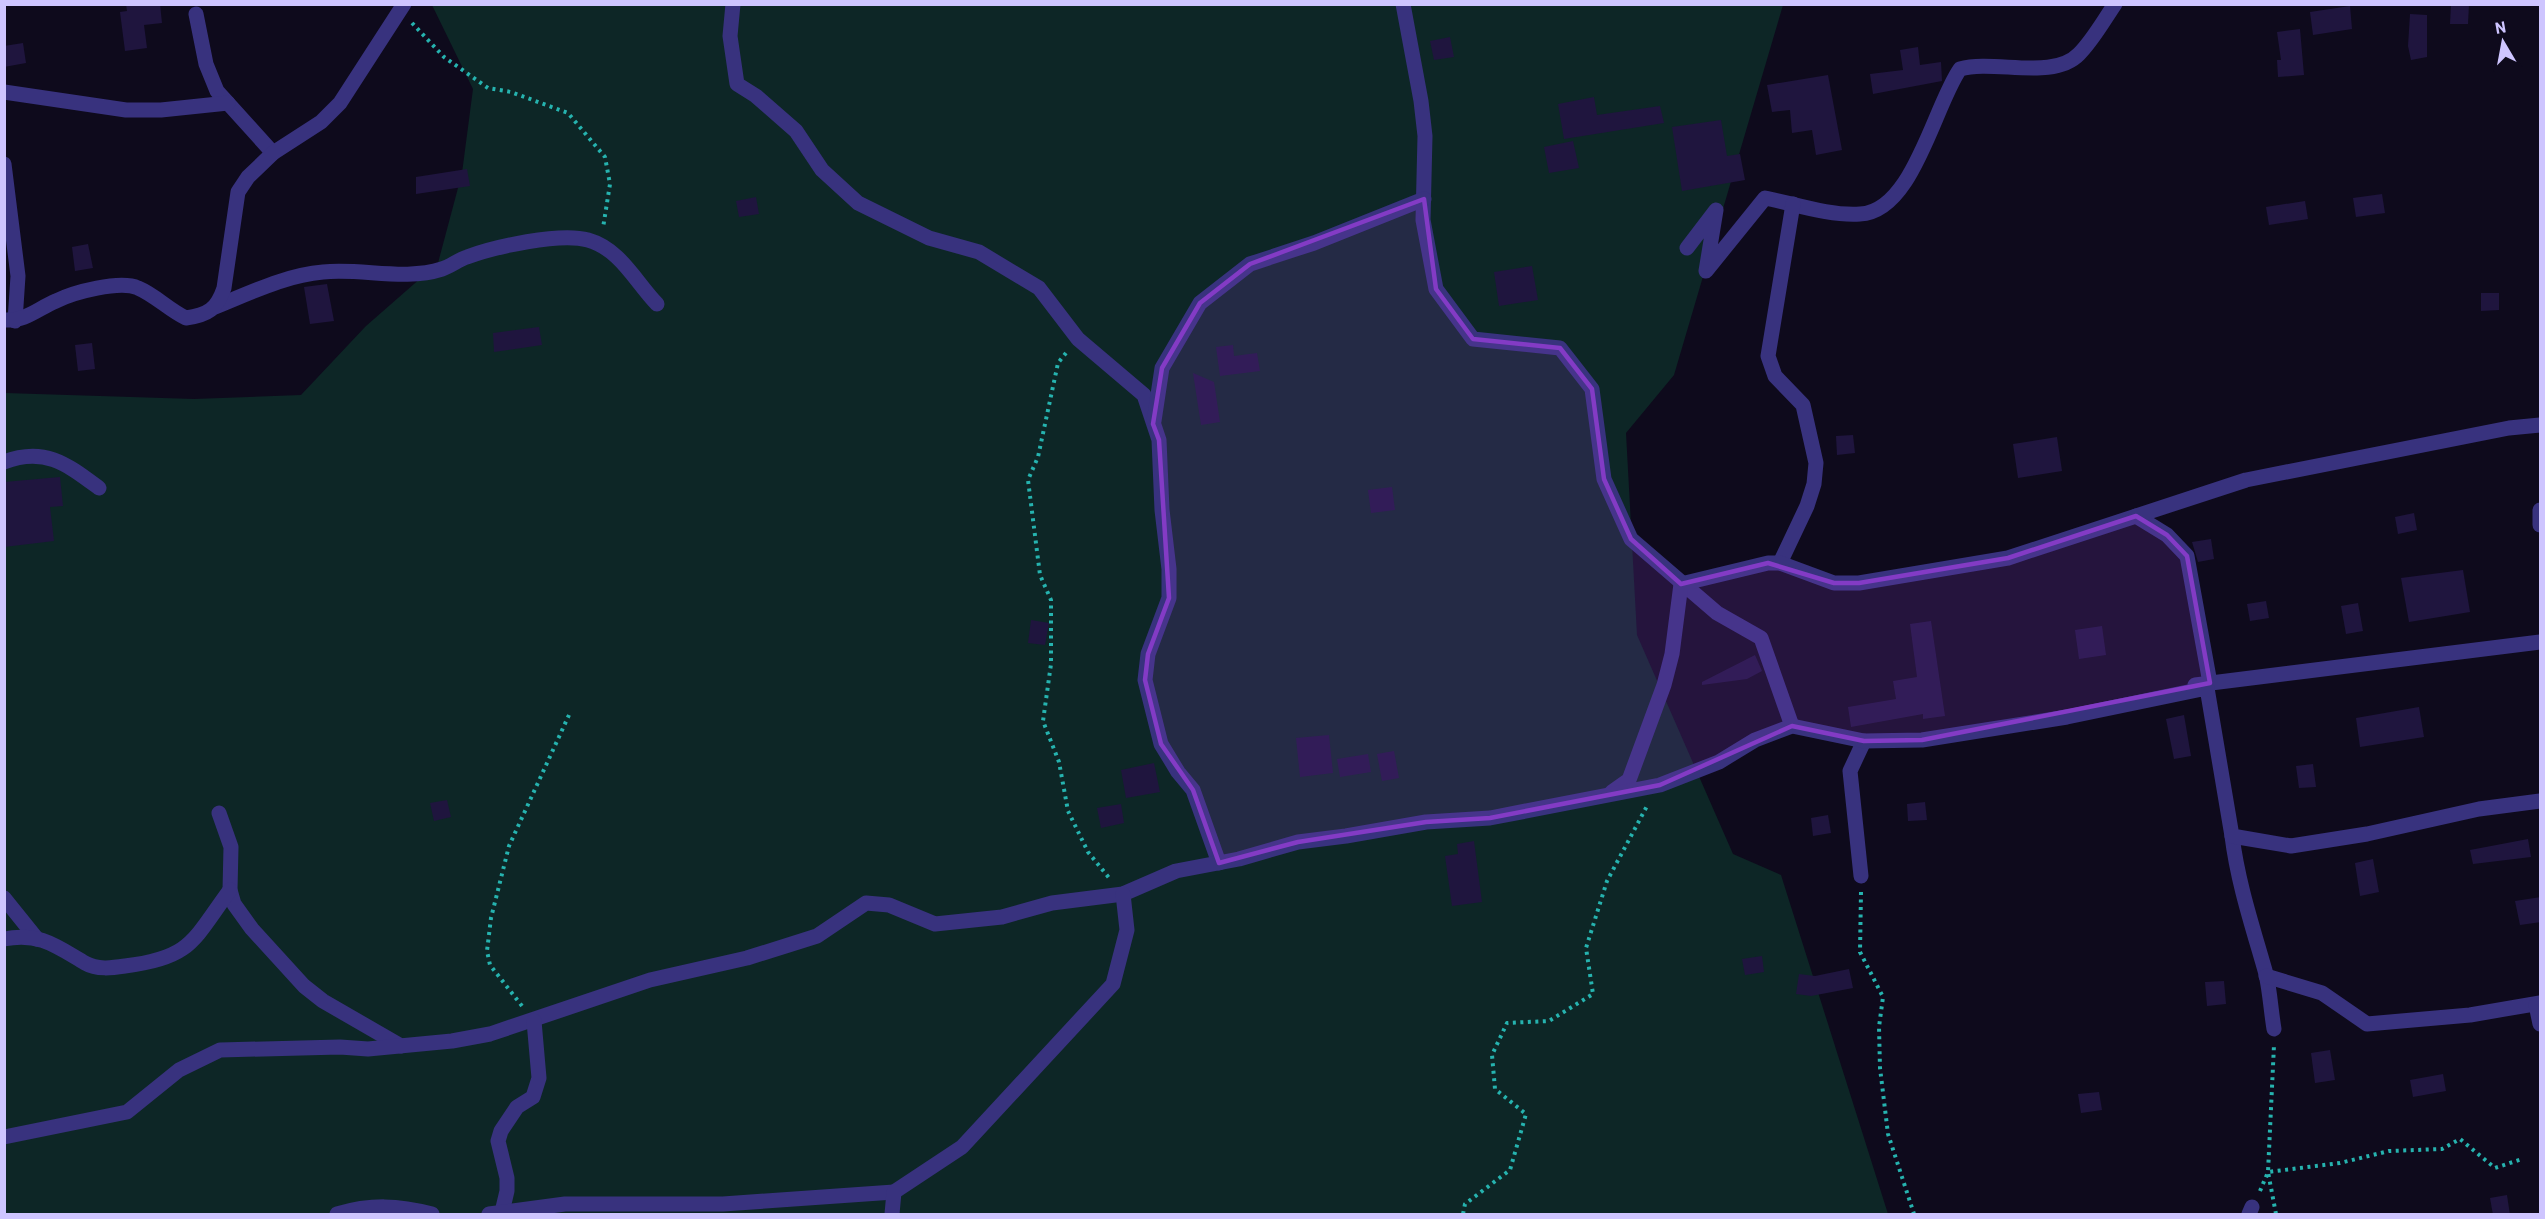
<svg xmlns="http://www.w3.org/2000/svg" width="2545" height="1219" font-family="Barlow,sans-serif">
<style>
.green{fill:#0d2626}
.building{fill:#1f153e}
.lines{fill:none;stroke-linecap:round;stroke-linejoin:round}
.path{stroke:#26b3af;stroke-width:4;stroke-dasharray:3 4.5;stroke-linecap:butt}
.minor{stroke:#38327e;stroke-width:15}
.marked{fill:#833bc5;fill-opacity:0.2;stroke:#833bc5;stroke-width:4.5;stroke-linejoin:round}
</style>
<rect width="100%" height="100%" fill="#0e0a1c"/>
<polygon class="green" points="432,5 1783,5 1674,375 1626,433 1637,635 1733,854 1781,875 1888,1214 5,1214 5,393 194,399 301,395 366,326 438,263 462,173 473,89"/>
<g class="building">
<polygon points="126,4 160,4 162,23 144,25 147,48 125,51 120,12 127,11"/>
<polygon points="2451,4 2469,4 2468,24 2450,24"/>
<polygon points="2350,6 2352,29 2313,35 2310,12"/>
<polygon points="2410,14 2427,15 2427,57 2411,60 2408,46"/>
<polygon points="2300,29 2304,75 2278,77 2277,60 2281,60 2277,32"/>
<polygon points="1450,37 1454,57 1434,60 1430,41"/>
<polygon points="23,43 26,63 4,67 4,46"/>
<polygon points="1918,47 1920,65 1941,62 1942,81 1873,94 1870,74 1903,70 1900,50"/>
<polygon points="1828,75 1842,150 1816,155 1812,130 1792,133 1790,110 1772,112 1767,85"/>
<polygon points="1594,97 1597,115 1660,106 1664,123 1564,139 1558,104"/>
<polygon points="1721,120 1727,156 1740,154 1745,180 1682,191 1672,127"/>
<polygon points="1573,141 1579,168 1549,173 1544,147"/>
<polygon points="467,169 470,186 416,194 416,177"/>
<polygon points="2382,194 2385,213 2356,217 2353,198"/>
<polygon points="756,197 759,214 739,217 736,201"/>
<polygon points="2305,201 2308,219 2269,225 2266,207"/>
<polygon points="88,244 93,268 75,271 72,247"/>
<polygon points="1532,266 1538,300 1499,306 1494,272"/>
<polygon points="327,284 334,321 310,324 304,287"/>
<polygon points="2481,293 2499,293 2499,310 2481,311"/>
<polygon points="539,327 542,345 494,352 493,333"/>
<polygon points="92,343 95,369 78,371 75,345"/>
<polygon points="1233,345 1234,356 1257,353 1260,371 1220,376 1216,347"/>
<polygon points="1193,373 1214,382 1220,422 1201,425"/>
<polygon points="1853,435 1855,453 1837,455 1836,436"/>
<polygon points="2057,437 2062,471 2018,478 2013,444"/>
<polygon points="60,477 63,506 50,507 54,541 4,547 4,482"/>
<polygon points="1392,487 1395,510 1371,513 1368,490"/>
<polygon points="2414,513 2417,530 2398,534 2395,517"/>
<polygon points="2211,539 2214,559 2198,562 2192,542"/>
<polygon points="2463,570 2470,612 2409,622 2401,578"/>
<polygon points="2266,601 2269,618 2250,621 2247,604"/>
<polygon points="2358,603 2363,631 2346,634 2341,606"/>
<polygon points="1031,620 1049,623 1045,645 1028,643"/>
<polygon points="1931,621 1945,716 1923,719 1923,714 1851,727 1848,707 1896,699 1893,681 1917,677 1910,624"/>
<polygon points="2102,626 2106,655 2079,659 2075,630"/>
<polygon points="1755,655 1762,671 1747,679 1702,685 1702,682"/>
<polygon points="2419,707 2424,737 2360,747 2356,718"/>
<polygon points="2184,715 2191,756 2174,759 2166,719"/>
<polygon points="1329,735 1333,773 1300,777 1296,738"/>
<polygon points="1394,751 1399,778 1382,781 1377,754"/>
<polygon points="1368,754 1371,772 1340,777 1337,759"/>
<polygon points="1154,763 1160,792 1126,798 1121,770"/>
<polygon points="2313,764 2316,787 2299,788 2296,766"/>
<polygon points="447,800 451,817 434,821 430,803"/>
<polygon points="1925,802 1927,820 1908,821 1907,804"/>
<polygon points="1121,804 1124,823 1101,828 1097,808"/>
<polygon points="1828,815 1831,833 1813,836 1811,818"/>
<polygon points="2528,839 2531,857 2473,864 2470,850"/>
<polygon points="1474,841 1482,902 1452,906 1445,856 1458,854 1457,844"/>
<polygon points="2373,859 2379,892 2360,896 2355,863"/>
<polygon points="2541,897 2541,922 2520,925 2515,901"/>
<polygon points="1762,956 1764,972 1745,975 1742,959"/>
<polygon points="1849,969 1853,988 1811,996 1796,994 1799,974 1815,976"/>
<polygon points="2224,981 2226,1004 2207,1006 2205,982"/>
<polygon points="2330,1050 2335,1080 2315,1083 2311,1053"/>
<polygon points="2443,1074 2446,1091 2413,1097 2410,1080"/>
<polygon points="2099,1092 2102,1110 2081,1113 2078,1094"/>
<polygon points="2507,1195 2510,1215 2493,1215 2490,1198"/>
</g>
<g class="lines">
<g class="path">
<polyline points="412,23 444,57 488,88 511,92 568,113 605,157 610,184 603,228"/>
<polyline points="1066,353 1058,363 1038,457 1028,480 1040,575 1051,600 1051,664 1043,721 1059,762 1068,811 1088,852 1110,879"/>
<polyline points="1861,892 1860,952 1883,997 1879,1027 1880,1068 1888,1134 1914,1214"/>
<polyline points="522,1006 490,965 487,951 491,918 509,846 569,715"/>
<polyline points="2260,1191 2268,1172 2274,1045"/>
<polyline points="1463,1214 1465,1204 1510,1170 1526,1114 1495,1089 1492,1055 1507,1023 1549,1021 1593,994 1586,948 1607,881 1647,806"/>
<polyline points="2276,1214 2268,1172 2340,1163 2389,1151 2442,1149 2460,1139 2495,1168 2522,1159"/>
</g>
<g class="minor">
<polyline points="733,4 730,36 737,84 756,96 796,131 822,170 858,203 929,238 979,252 1039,288 1078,339 1144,395 1159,440 1162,510 1169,569 1169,598 1148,654 1145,680 1161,744 1178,772 1193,790 1219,863"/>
<polyline points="1403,4 1421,101 1425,136 1423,220 1436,289 1473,339 1560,348 1592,389 1604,479 1631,539 1717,613 1761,638 1792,726"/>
<polyline points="196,14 206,64 217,91 273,153"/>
<polyline points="4,92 126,110 161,110 228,103"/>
<polyline points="4,164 18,276 15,321"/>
<path d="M1687,248l29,-38 -10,61 59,-73c30,6 64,18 95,16 53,-2 74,-108 100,-145 34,-10 93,12 119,-15 14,-14 25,-34 36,-50"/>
<path d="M215,307c35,-14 71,-32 108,-35 39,-4 82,9 119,-3 9,-3 16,-9 25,-12 27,-10 93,-25 121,-17 32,9 47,41 69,64"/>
<path d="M4,320c23,1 33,-11 52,-19 18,-9 64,-21 82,-13 17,7 31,22 48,30 22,-3 31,-9 38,-30l14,-96 10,-15 25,-24 48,-31 19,-19 64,-99"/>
<polyline points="1154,421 1162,368 1200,303 1250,264 1314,243 1424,199"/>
<path d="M4,462c41,-16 64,3 95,26"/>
<polyline points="2540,510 2540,525"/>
<polyline points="2136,516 2167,535 2187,556 2210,683"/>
<polyline points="1780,563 1807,506 1814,484 1816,463 1803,405 1775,376 1768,356 1793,204"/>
<polyline points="2195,685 2540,642"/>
<polyline points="1612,792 1629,780 1664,685 1672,654 1681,584 1768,563 1780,563 1834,583 1859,583 2008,558 2246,480 2509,428 2540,425"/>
<polyline points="219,813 231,847 230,890 234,904 252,929 304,986 323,1001 401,1046"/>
<path d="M2232,836c6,48 21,92 34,138 4,18 5,37 8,55"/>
<polyline points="1861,876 1850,771 1864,741"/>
<polyline points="4,898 37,939"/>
<path d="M4,939c35,-7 52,7 81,24 12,7 27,5 40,3 67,-8 68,-26 105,-76"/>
<polyline points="2266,976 2322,993 2367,1024 2470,1015 2540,1003"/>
<polyline points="2536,1005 2540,1024"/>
<polyline points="4,1137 127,1112 179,1070 220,1050 340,1047 368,1049 452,1041 490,1034 650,980 747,958 817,936 866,903 889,905 935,924 1002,917 1052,903 1123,894 1176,871 1239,859 1298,842 1346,836 1426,822 1490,818 1660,785 1719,762 1755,740 1792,726 1864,741 1922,740 2067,717 2207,688 2232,836 2291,846 2367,834 2479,809 2540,801"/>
<polyline points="502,1212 507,1191 507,1178 498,1141 501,1131 517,1107 533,1097 539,1078 534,1021"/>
<path d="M337,1214c34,-10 61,-9 95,0"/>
<polyline points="489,1214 565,1204 723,1204 894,1192"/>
<polyline points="892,1214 894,1192 962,1147 1113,984 1127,930 1123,894"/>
<polyline points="2249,1214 2252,1207"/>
</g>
</g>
<path class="marked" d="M1424,199l12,90 37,50 87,9 32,41 12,90 27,60 50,45 87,-21 66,20h25l149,-25 128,-42 31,19 20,21 23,127 -288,57 -58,1 -72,-15 -132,59 -170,33 -64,4 -128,20 -79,21 -26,-73 -32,-46 -16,-64 3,-26 21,-56 -10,-158 -6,-16 9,-56 38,-65 50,-39z"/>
<rect width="2545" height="1219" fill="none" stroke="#cec5ff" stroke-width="12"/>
<g transform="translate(2503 42) rotate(350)" stroke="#0e0a1c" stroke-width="4.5" paint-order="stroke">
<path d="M0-4.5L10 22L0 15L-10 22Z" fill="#cec5ff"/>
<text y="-9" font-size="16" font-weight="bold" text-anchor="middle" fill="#cec5ff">N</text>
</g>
</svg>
